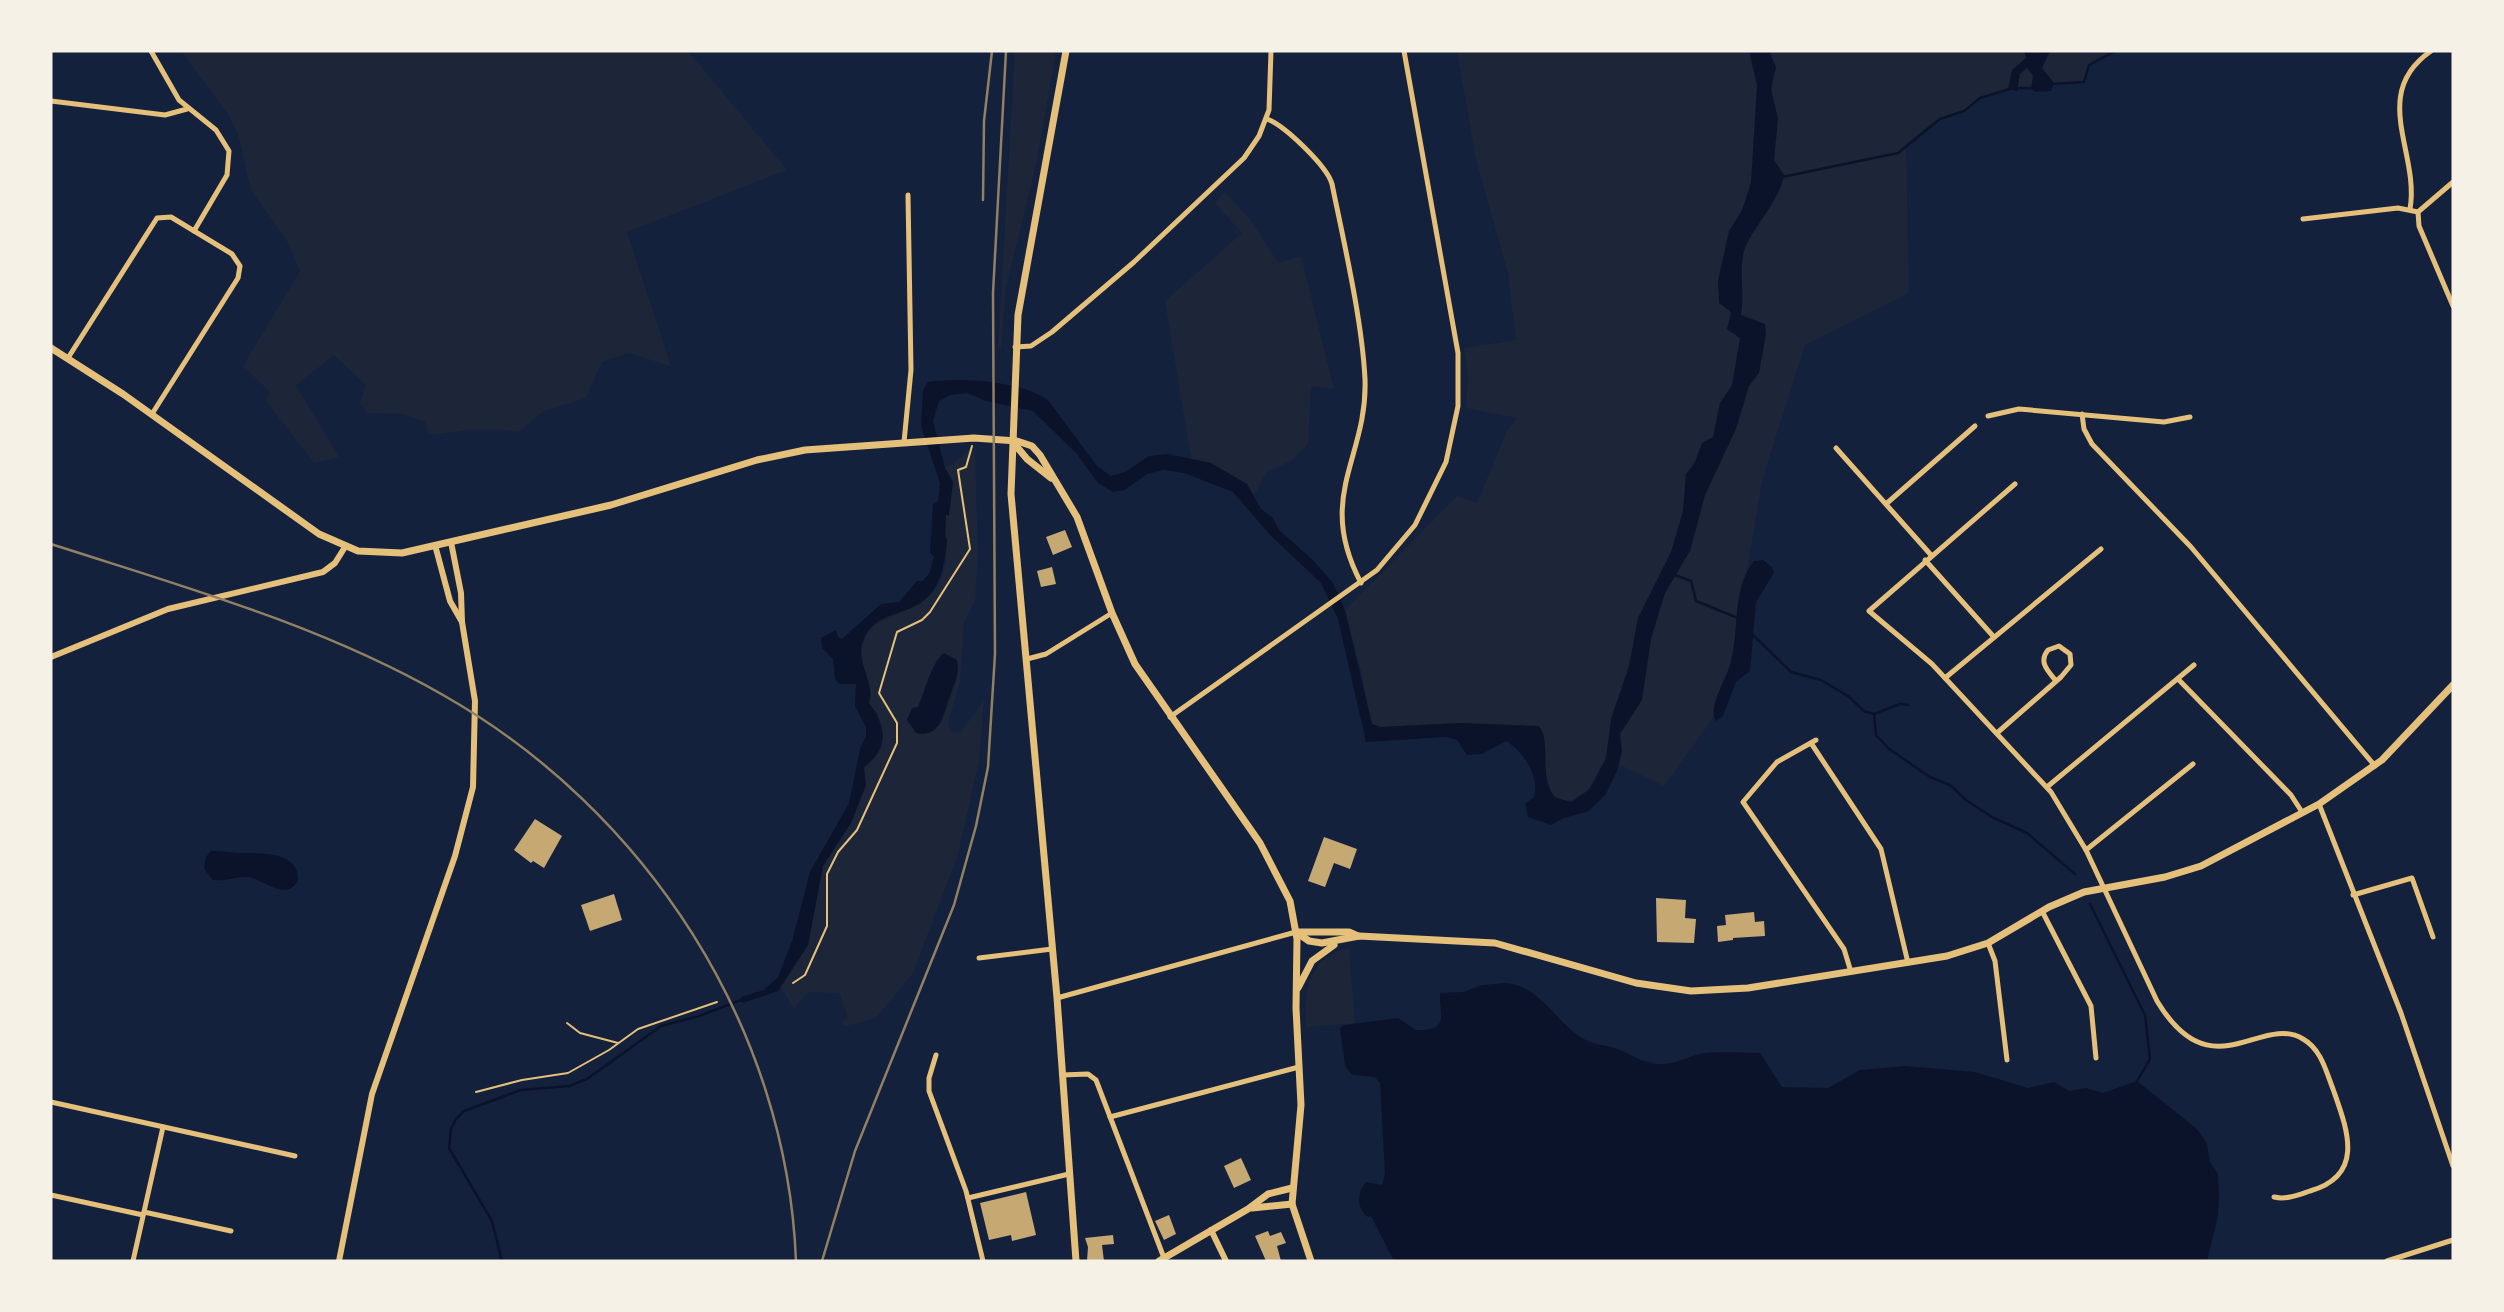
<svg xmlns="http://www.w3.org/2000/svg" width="2504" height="1312" font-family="'IBM Plex Serif',serif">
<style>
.green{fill:#1d2539;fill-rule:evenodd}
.water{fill:#0b132b}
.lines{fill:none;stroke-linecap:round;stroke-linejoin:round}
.stream{stroke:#0b132b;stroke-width:2.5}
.building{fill:#c6a872}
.path{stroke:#e5c07b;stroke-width:2}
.minor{stroke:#e5c07b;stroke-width:5}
.tertiary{stroke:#e5c07b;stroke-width:6}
.secondary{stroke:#e5c07b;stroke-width:7}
.rail{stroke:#918062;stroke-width:2.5}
</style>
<rect width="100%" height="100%" fill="#14213d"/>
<g class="green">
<polygon points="181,51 688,51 787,170 627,232 671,366 628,353 602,362 586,398 544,411 520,431 469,430 429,435 425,422 403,414 367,413 360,403 366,385 334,355 296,385 339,457 314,463 266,401 270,392 243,366 300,271 287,241 251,190 238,134 228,114"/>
<polygon points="1015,51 1056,51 1037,160 1006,288 1001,349 998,349"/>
<path d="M1457,51h656l-24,14 -5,17h-25l-64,11 -19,8 -12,10 -34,14 -24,19 3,149 -104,52 -42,132 -33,189 -17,52 -49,68 -58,-28 -22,38 -21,6c-21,-10 -21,-38 -18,-58l-19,-18 -66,-3 -79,4h-6l-7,-8 -5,-40 -18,-69 112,-114 20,7 30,-72 10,-13 -51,-10 2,-31 -4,-29 52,-8 -8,-66 -32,-115z"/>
<polygon points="1225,192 1251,220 1278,263 1301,256 1334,389 1311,386 1308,444 1293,460 1266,473 1252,499 1192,463 1165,301 1242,233 1215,203"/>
<path d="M975,449l3,107 -3,44 -11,22 -4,59 -12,42 3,9h10l23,-32 -5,61 -21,93 -45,119 -37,45 -31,8 -4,-4 6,-4c0,-10 -6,-15 -7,-25l-32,-1 -14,17 -13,-22 27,-42 15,-79 28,-43 15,-38 -2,-18 18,-19 -4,-33 -9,-12c7,-20 -15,-41 -5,-63 14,-34 66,-22 79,-67 6,-18 2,-41 3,-60l3,2 4,-33 -8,-14c12,-5 18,-16 30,-19zM932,668l25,11 -16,45 -18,10z"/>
<path d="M1349,948l6,75 -49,4c-2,-36 1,-69 43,-79z"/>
</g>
<g class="water">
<path d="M1749,51h20l7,16 -5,22 7,30 -4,41 10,15c-3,23 -31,53 -39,73 -7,20 0,45 -4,67l24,9 1,10 -7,39 -10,13 -13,43 -31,66 -15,56 -25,42 -14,46 -9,61 -22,34 2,17 -5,20 -11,23 -17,17 -25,7 -13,7 -23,-8 -3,-13 9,-7c6,-21 -11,-46 -28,-56l-24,13 -15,1 -10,-15 -10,-3 -81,5 -28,-123 -17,-36 -50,-47 -38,-44 -49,-19 -20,-3 -17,4 -22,16 -12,2 -15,-9 -21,-29 -44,-43 -47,-10 -19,-8 -17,2 -11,6 -6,20 12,47 8,14 -4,34 -3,-2 -1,23 2,2c-6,97 -66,55 -84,102 -8,21 13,43 6,62 18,23 20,46 -5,64l2,18 -15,38 -28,43 -15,79 -30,46 -35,12 -3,-3 1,-3 23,-7 14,-13 14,-36 18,-69 39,-69 11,-54 6,-13v-9l-11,-21 1,-22h-16l-5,-5 -2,-20 -11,-11 -1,-10 15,-8 2,7 4,2 39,-35 18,-2 18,-21h5l7,-7 5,-17 -4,-5 3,-48 5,-3 2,-18 -19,-57 2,-36 5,-8c32,-5 93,-1 120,18l49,66 14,10 14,-4 24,-16 19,-2 43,9 36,21 14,25 12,9 6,12 35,31 19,22 12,27 27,114 9,3 79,-4 79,3c13,17 -1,46 15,71l17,5 19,-13 16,-31 5,-39 18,-53 9,-48 33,-66 12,-41 3,-37 9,-12 7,-19 11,-6 7,-34 12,-18 8,-47 -13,-9 4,-17 -12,-9 -1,-22 11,-50 13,-21 9,-27 6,-98z"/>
<polygon points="2024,51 2050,51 2042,68 2054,83 2051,91 2035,92 2031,89 2033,76 2027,68 2020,74 2017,91 2008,89 2012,70 2026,58"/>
<path d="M1763,560l9,7 2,6 -18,29 -6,69 -14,11 -13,34 -7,5c-9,-12 10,-42 14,-56 10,-33 1,-76 24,-104z"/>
<path d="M944,653l13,7c3,15 -3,24 -8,38 -6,16 -8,40 -33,35l-9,-13 5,-12 6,-1c7,-16 13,-44 26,-54z"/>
<path d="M211,851c9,-1 19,2 28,2 21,0 61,-2 59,28 -13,21 -34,-2 -51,-4 -11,-1 -22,5 -34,3l-9,-11 2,-12z"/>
<path d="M1506,983c37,3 51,44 82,58 8,4 18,4 26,7 16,5 28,15 44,16 16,1 28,-7 42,-10 19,-3 41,-1 60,-1l22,34 46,1 32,-18 45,-4 70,6 53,16 26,-6 15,9 17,-3 17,5 34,-12 60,48 10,15 3,18 8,12 1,20 -1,22 -11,45h-813l-23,-45 -3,1c-12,-9 -11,-24 -2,-35l16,3 3,-12 -5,-90 -5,-6 -23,-2 -7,-9 -5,-38 4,-3 54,-7 18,12c35,1 23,-16 24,-37l24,-1 18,-7z"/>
</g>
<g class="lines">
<g class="stream">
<polyline points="2051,84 2084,82 2089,65 2115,51"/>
<polyline points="2017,88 2035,88"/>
<polyline points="1782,177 1898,153 1940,119 1964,111 1980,98 2010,89"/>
<polyline points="1672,574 1691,581 1696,601 1738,618"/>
<polyline points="1751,633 1791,672 1821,680 1848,696 1864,711 1874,714 1876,735 1889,749 1930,777 1950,785 1966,800 1992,817 2027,833 2075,874"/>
<polyline points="1874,714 1900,704 1908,705"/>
<polyline points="2090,904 2145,1015 2150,1059 2137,1081"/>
<polyline points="502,1261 492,1221 449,1148 451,1129 456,1119 464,1111 521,1090 569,1086 587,1079 661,1026 699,1016 741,1000"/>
</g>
</g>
<g class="building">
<polygon points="1065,530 1072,547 1053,555 1046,537"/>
<polygon points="1052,567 1056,584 1041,587 1037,571"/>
<polygon points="535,819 562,836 544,868 533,861 531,863 514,850"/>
<polygon points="1324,837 1357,849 1350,869 1334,863 1325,887 1308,881"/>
<polygon points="614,894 622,920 590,931 581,905"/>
<polygon points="1656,898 1686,900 1685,918 1696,919 1694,943 1657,942"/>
<polygon points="1754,912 1755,922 1764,921 1765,936 1733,938 1733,940 1718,942 1717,926 1726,925 1725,915"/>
<polygon points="1241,1158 1251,1180 1234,1188 1224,1166"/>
<polygon points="1026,1192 1036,1235 1012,1241 1011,1235 989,1240 980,1203"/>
<polygon points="1169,1215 1176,1234 1164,1240 1155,1221"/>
<polygon points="1268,1231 1270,1236 1281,1232 1286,1243 1277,1246 1281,1261 1266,1261 1255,1236"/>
<polygon points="1113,1235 1114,1244 1102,1245 1104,1261 1087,1261 1088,1247 1085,1238"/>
</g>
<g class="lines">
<g class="path">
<polyline points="793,983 805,975 827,926 827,874 838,852 857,830 897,743 897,723 879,693 897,632 922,620 930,612 970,549 958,470 966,467 972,446"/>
<polyline points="567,1023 580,1033 618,1043"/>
<polyline points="476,1092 522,1080 568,1073 609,1050 638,1029 717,1002"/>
</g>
<g class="minor">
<polyline points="151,51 179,100 216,130 229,151 227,175 194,231"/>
<polyline points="51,101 165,115 187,109"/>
<path d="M1267,119c17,6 60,47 65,65 12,59 30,136 33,195 3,79 -50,117 -4,204"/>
<path d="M2410,209c10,-56 -41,-115 21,-158"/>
<polyline points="2418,212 2419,226 2453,306"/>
<polyline points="2418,212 2453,182"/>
<polyline points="2303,219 2398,208 2418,212"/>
<polyline points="1015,347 1031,346 1052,332 1134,262 1244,158 1259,136 1269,110 1271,51"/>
<polyline points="68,358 157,218 171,217 232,254 240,266 238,278 152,414"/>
<polyline points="2082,414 2084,429 2092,444 2191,547 2375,766"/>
<polyline points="1988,416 2019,409 2164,422 2190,417"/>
<polyline points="904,442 911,370 908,195"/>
<polyline points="1836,448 1931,555"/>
<path d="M2015,484l-146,127 63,53 119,128 35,58 71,151c55,91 103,12 146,38 18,10 23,32 30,50 14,40 33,86 -23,102 -12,4 -24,9 -36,6"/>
<polyline points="1886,504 1975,426"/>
<polyline points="1925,560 1993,636"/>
<polyline points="1027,659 1046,654 1112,613"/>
<polyline points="1945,678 2101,549"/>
<polyline points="2178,679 2291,795 2302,812"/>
<polyline points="1170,717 1377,570 1415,525 1446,462 1458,406 1458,353 1404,51"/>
<path d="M1997,733l64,-56 10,-12 -1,-11 -11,-8 -11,4c-10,12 0,21 8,31"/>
<polyline points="1816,740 1777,762 1743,802 1844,949 1851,972"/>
<polyline points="1811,743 1881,849 1908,963"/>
<polyline points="2047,787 2194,665"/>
<polyline points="2319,804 2401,1013 2453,1166"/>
<polyline points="2086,850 2193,764"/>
<polyline points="2353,895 2412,878 2433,937"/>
<polyline points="2042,911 2091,1006 2096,1058"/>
<polyline points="1988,943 1995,961 2007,1060"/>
<polyline points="979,958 1052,949"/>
<polyline points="1057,998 1296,932"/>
<polyline points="936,1055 929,1078 929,1091 966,1191 983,1261"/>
<polyline points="1062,1075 1088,1074 1096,1080 1164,1258"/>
<polyline points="51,1102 295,1156"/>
<polyline points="1110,1117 1299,1067"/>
<polyline points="51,1195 143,1215"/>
<polyline points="968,1198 1069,1174"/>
<polyline points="144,1212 231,1231"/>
<polyline points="133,1261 163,1127"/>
<polyline points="2387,1261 2453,1240"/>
</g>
<g class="tertiary">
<polyline points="435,545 450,601 462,622"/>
<polyline points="51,657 168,609 323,572 335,563 345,547"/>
<polyline points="1211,1230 1226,1261"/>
<polyline points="339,1261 372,1094 455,856 473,787 475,701 462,622 461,593 451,542"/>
</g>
<g class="secondary">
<polyline points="1066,51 1018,315 1011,494 1057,998 1076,1261"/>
<polyline points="51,348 123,394 319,534 358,551 402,553 611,505 757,460 805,450 974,438 1017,441 1032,446 1040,455 1077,517 1112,613 1135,664 1260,843 1290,901 1297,939 1296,1008 1301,1105 1292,1204 1311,1261"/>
<polyline points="1012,441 1027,459 1051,478"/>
<polyline points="1296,932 1309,941 1322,943 1359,936 1495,943 1636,983 1691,991 1748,988 1947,956 1988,943 2049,907 2084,892 2165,877 2201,866 2319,804 2382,760 2453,685"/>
<polyline points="1296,932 1349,932 1358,936"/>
<polyline points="1298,988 1312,961 1334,945"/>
<polyline points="1252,1208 1292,1204"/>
<polyline points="1159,1261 1248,1209 1268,1194 1292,1188"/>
</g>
<g class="rail">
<polyline points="983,200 984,121 992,51"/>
<path d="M51,544c133,43 270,81 392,151 203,115 344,332 353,566"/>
<polyline points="822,1261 855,1151 954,905 976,826 988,767 995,654 993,293 1006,51"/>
</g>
</g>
<rect width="2504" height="1312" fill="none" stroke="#f6f1e7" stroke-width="105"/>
</svg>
